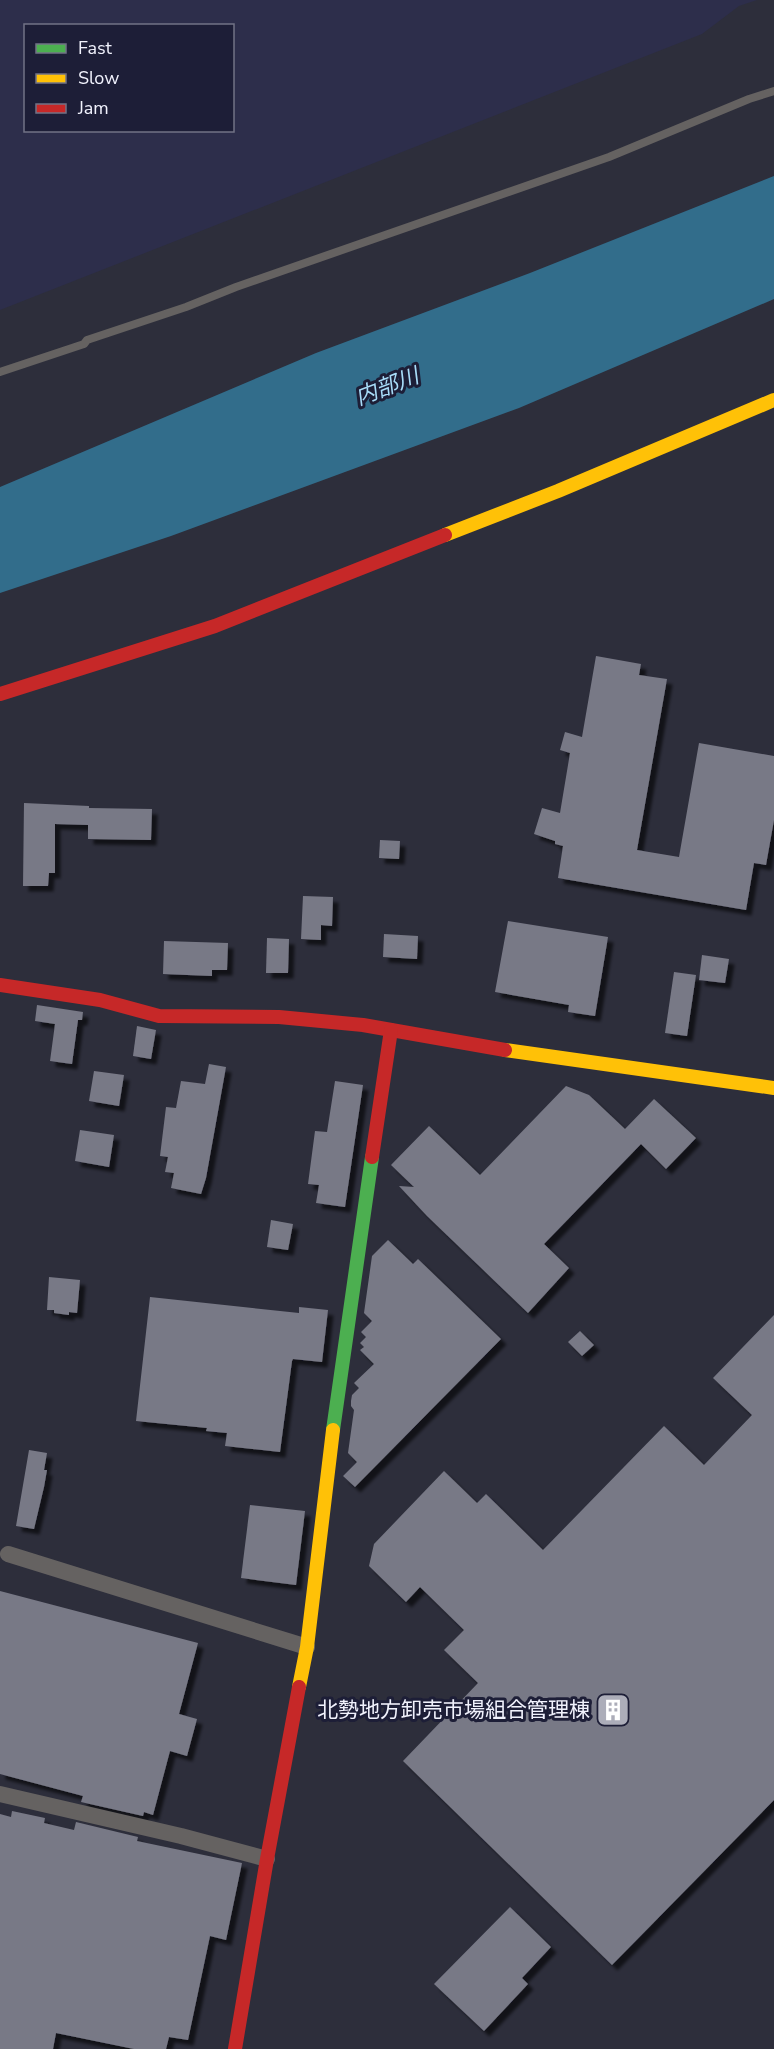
<svg xmlns="http://www.w3.org/2000/svg" width="774" height="2049" font-family="'Nunito Sans','Noto Sans JP',sans-serif">
<style>
.built{fill:#2d2e4b;fill-rule:evenodd}
.water{fill:#326d8b}
.building{fill:#787986;filter:url(#shadow)}
.lines{fill:none;stroke-linecap:round;stroke-linejoin:round}
.lane{stroke:#656261;stroke-width:8}
.street{stroke:#656261;stroke-width:16}
.fast{stroke:#4caf50;stroke-width:14}
.slow{stroke:#ffc107;stroke-width:14}
.jam{stroke:#c62828;stroke-width:14}
.labels{text-anchor:middle;dominant-baseline:central;stroke-width:6;stroke-linejoin:round;paint-order:stroke}
.poi-label{font-size:21px;fill:#f1f2fd;stroke:#1d1e37;text-anchor:end}
.water-label{font-size:22px;font-style:italic;fill:#a8dcf9;stroke:#1d1e37}
</style>
<defs>
<filter id="shadow"><feDropShadow dx="5.5" dy="5.5" stdDeviation="1.5" flood-color="#0009"/></filter>
</defs>
<rect width="100%" height="100%" fill="#2d2e3b"/>
<path class="built" d="M0,0h757l-18,6 -37,28 -702,276zM26,26h206v104h-206z"/>
<polygon class="water" points="774,176 774,299 519,408 171,536 0,593 0,487 316,353 530,273"/>
<g class="building">
<polygon points="596,656 641,664 639,675 667,679 637,850 679,857 699,743 774,756 774,820 766,865 754,863 746,910 558,878 563,846 555,844 555,841 534,834 542,808 560,813 570,753 560,750 565,732 582,737"/>
<polygon points="24,803 89,806 89,808 152,809 151,840 88,839 88,825 55,824 55,873 49,873 48,886 23,886"/>
<polygon points="380,840 400,841 399,859 379,858"/>
<polygon points="303,896 333,897 332,926 321,925 321,940 301,939"/>
<polygon points="508,921 608,937 595,1016 568,1012 569,1005 495,992"/>
<polygon points="384,934 418,936 417,959 383,957"/>
<polygon points="267,938 289,939 288,973 266,973"/>
<polygon points="164,941 228,943 227,970 212,970 212,976 163,974"/>
<polygon points="702,955 729,959 725,983 699,980"/>
<polygon points="674,972 696,975 687,1036 665,1033"/>
<polygon points="37,1005 83,1012 82,1020 78,1020 72,1064 50,1061 55,1024 35,1021"/>
<polygon points="137,1026 156,1030 151,1059 133,1056"/>
<polygon points="209,1064 226,1067 206,1178 201,1194 171,1188 174,1173 165,1172 168,1157 160,1156 166,1107 176,1108 181,1081 205,1084"/>
<polygon points="94,1071 124,1075 119,1106 89,1101"/>
<polygon points="335,1081 363,1085 345,1207 316,1203 319,1185 308,1184 315,1131 327,1132"/>
<polygon points="566,1086 589,1095 625,1129 654,1099 696,1138 666,1169 641,1144 544,1244 569,1268 528,1313 427,1216 399,1186 414,1187 391,1165 429,1126 480,1175"/>
<polygon points="80,1130 114,1135 109,1167 75,1161"/>
<polygon points="271,1220 293,1224 288,1250 267,1247"/>
<polygon points="388,1240 413,1264 418,1259 501,1339 355,1487 343,1476 357,1462 348,1453 354,1410 351,1406 351,1401 352,1395 359,1388 354,1383 374,1364 360,1350 364,1347 360,1343 366,1337 361,1332 372,1321 364,1313 372,1256"/>
<polygon points="49,1277 80,1280 77,1313 69,1312 69,1315 54,1313 54,1310 47,1310"/>
<polygon points="150,1297 299,1313 299,1307 328,1310 322,1362 293,1359 292,1361 280,1452 225,1446 227,1433 206,1431 207,1428 136,1421"/>
<polygon points="774,1315 774,1800 612,1965 403,1761 478,1683 444,1650 464,1630 420,1587 406,1602 369,1566 374,1544 444,1471 477,1503 486,1494 543,1550 664,1426 704,1465 752,1415 713,1378"/>
<polygon points="580,1331 594,1345 582,1356 568,1342"/>
<polygon points="29,1450 47,1453 44,1470 47,1470 44,1487 34,1529 16,1526"/>
<polygon points="250,1505 305,1511 296,1585 241,1578"/>
<polygon points="0,1591 198,1643 179,1714 197,1719 187,1756 170,1751 153,1815 144,1812 143,1816 81,1802 83,1796 0,1774"/>
<polygon points="12,1811 45,1818 44,1823 74,1830 76,1822 138,1837 137,1841 242,1863 226,1940 210,1936 188,2040 169,2037 166,2049 134,2049 56,2033 53,2049 0,2049 0,1814 11,1817"/>
<polygon points="510,1907 551,1947 522,1978 528,1984 484,2031 434,1984"/>
</g>
<g class="lines">
<polyline class="lane" points="0,372 84,344 87,340 186,307 236,287 609,157 749,99 774,91"/>
<g class="street">
<polyline points="8,1554 307,1647"/>
<polyline points="0,1794 181,1836 267,1859"/>
</g>
<polyline class="fast" points="333,1430 372,1157"/>
<g class="slow">
<polyline points="445,535 558,491 774,400"/>
<polyline points="505,1050 774,1088"/>
<polyline points="299,1687 307,1647 333,1430"/>
</g>
<g class="jam">
<polyline points="0,694 215,626 445,535"/>
<polyline points="0,985 100,1000 159,1016 279,1017 363,1025 505,1050"/>
<polyline points="372,1157 391,1030"/>
<polyline points="235,2049 267,1859 299,1687"/>
</g>
</g>
<defs>
<symbol id="building-square" viewBox="-11 -11 22 22"><rect x="-9" y="-9" width="18" height="18" rx="4" fill="#acadb9" stroke="#1d1e37"/><path d="M-4-6H4V6H1V3H-1V6H-4ZM-2.5-4.3h1.7v1.8h-1.7ZM.8-4.3h1.7v1.8H.8ZM-2.5-1h1.7V.8h-1.7ZM.8-1h1.7V.8H.8Z" fill="#fff"/></symbol>
</defs>
<g fill-rule="evenodd">
<use href="#building-square" x="594" y="1691" width="38" height="38"/>
</g>
<g class="labels">
<g class="poi-label">
<text x="590" y="1710">北勢地方卸売市場組合管理棟</text>
</g>
<g class="water-label">
<text transform="translate(387 387) rotate(-21)">内部川</text>
</g>
</g>
<rect x="24" y="24" width="210" height="108" fill="#1d1e37" stroke="#727386" stroke-width="1.5"/>
<rect x="36" y="44" width="30" height="9" fill="#4caf50" stroke="#727386" stroke-width="1.5"/>
<text x="78" y="54" font-size="18" fill="#f1f2fd">Fast</text>
<rect x="36" y="74" width="30" height="9" fill="#ffc107" stroke="#727386" stroke-width="1.5"/>
<text x="78" y="84" font-size="18" fill="#f1f2fd">Slow</text>
<rect x="36" y="104" width="30" height="9" fill="#c62828" stroke="#727386" stroke-width="1.5"/>
<text x="78" y="114" font-size="18" fill="#f1f2fd">Jam</text>
</svg>
